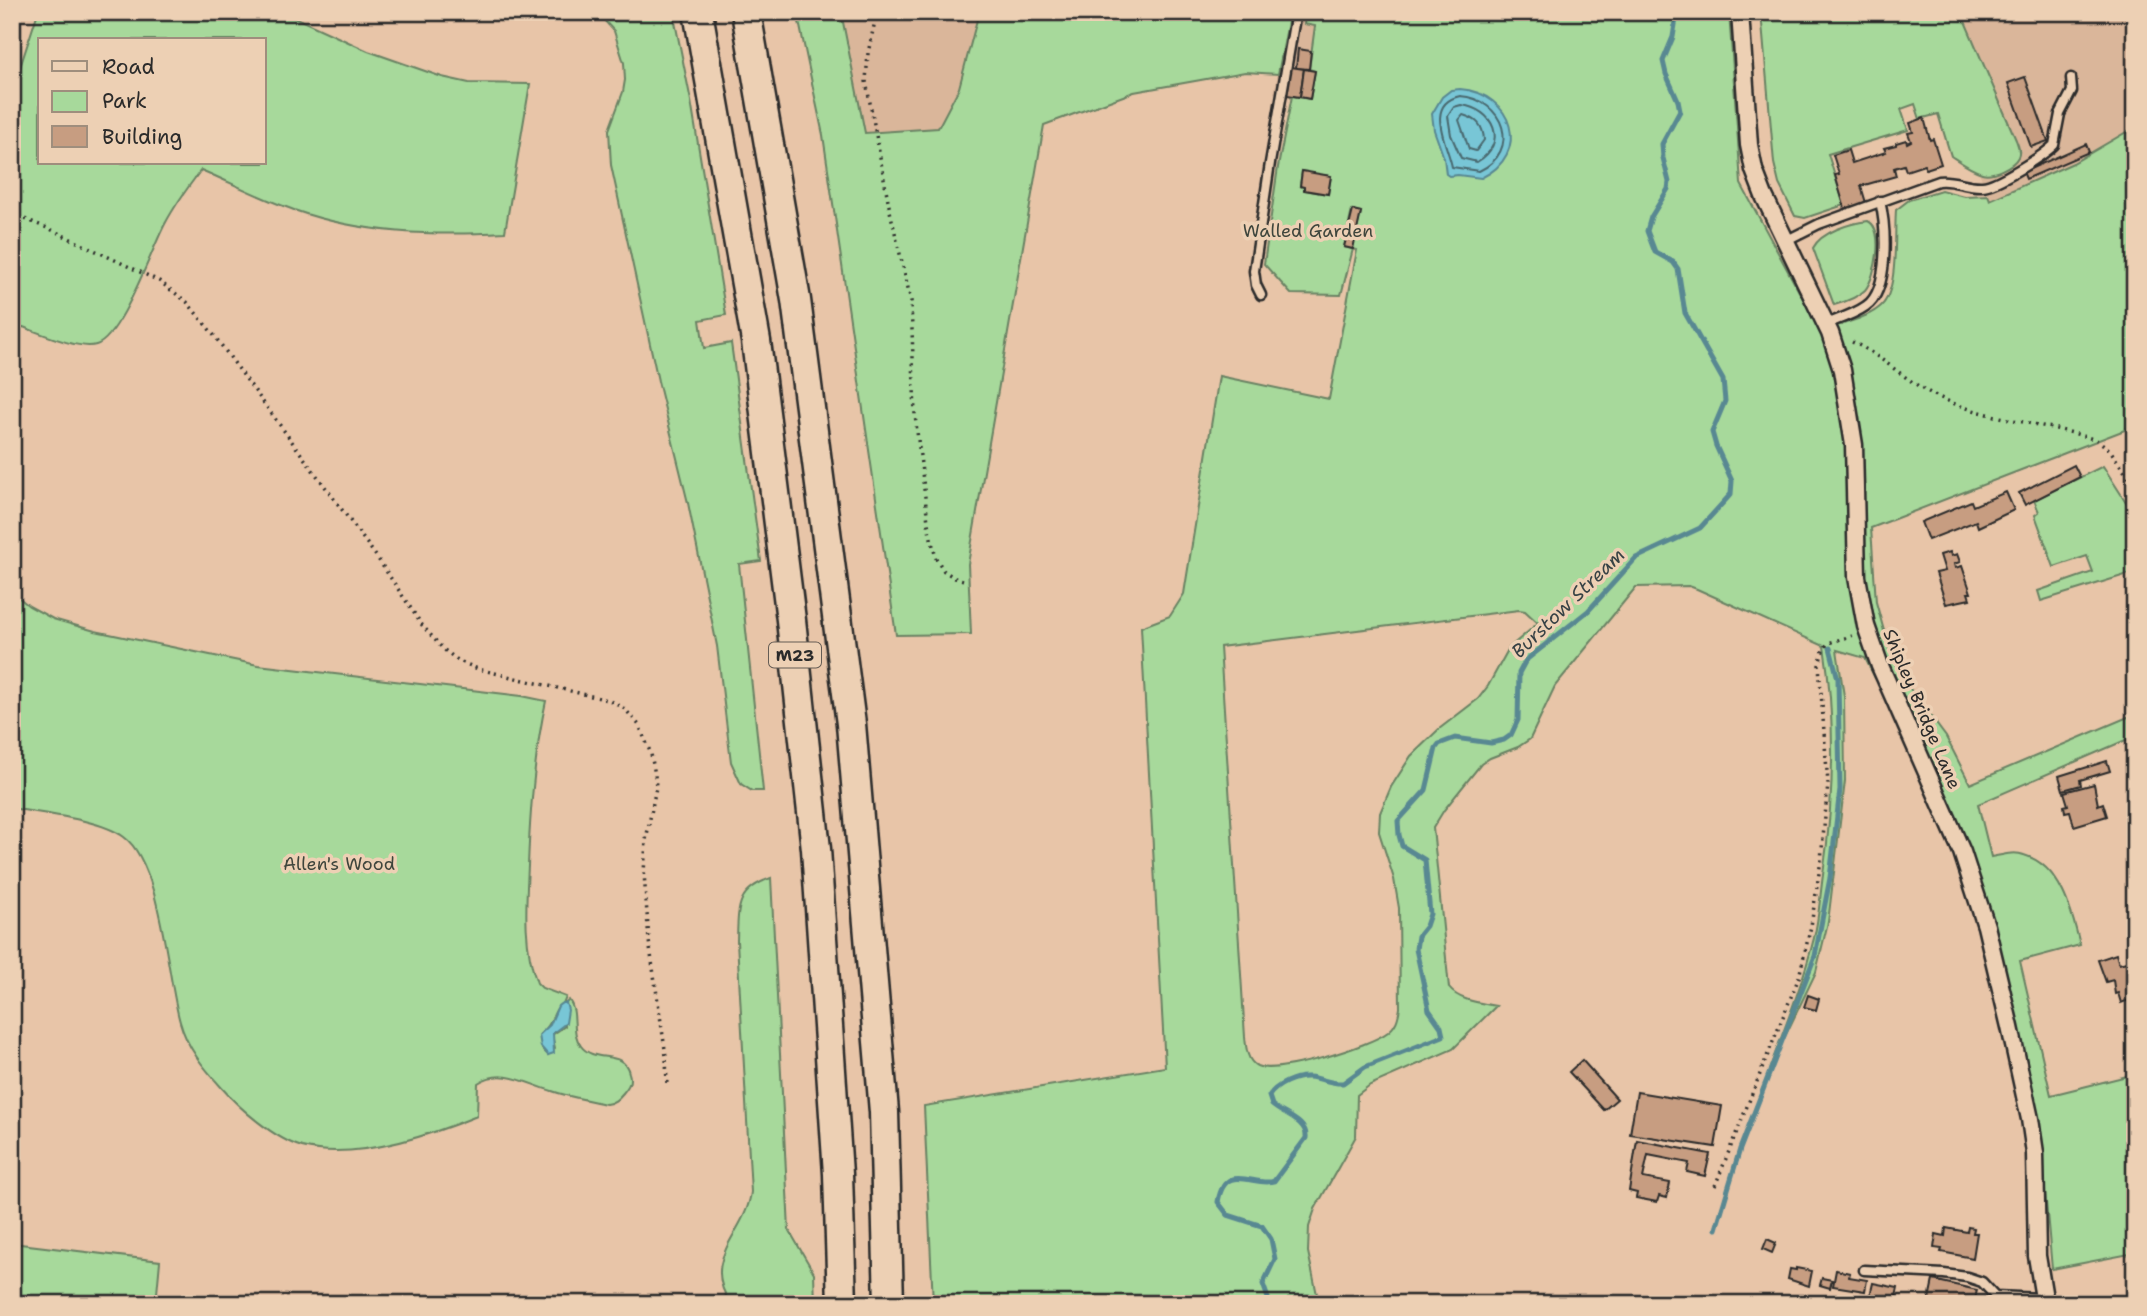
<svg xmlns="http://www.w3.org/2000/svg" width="2147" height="1316" font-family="'Shantell Sans',sans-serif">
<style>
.built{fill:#dab69a}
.green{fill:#a7d99b;stroke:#698263;stroke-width:2;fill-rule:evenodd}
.water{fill:#78c6d6;stroke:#598892;stroke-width:2}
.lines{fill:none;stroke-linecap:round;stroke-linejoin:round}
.shore{stroke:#4a696f;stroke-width:2}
.stream{stroke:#598892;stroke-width:5}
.building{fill:#c79d81;stroke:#2b2b2b;stroke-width:2}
.service-casing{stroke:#2b2b2b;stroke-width:13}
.minor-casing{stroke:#2b2b2b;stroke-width:21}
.motorway-casing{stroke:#2b2b2b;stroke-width:33}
.path{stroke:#2b2b2b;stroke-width:3.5;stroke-dasharray:2 5;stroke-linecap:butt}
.service{stroke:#edd0b4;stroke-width:8}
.minor{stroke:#edd0b4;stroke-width:16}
.motorway{stroke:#edd0b4;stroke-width:28}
.labels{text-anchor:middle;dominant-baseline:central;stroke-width:7;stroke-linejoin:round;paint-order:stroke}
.shield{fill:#edd0b4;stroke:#655c54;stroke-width:2}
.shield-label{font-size:16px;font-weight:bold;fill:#2b2b2b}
.park-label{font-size:18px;fill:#3e453c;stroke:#edd0b4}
.street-label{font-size:18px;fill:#2b2b2b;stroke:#edd0b4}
.water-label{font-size:19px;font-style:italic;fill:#374245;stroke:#edd0b4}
</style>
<rect width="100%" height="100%" fill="#e8c5a8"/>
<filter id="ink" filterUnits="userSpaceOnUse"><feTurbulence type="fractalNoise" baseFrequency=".0143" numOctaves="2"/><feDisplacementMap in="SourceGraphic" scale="14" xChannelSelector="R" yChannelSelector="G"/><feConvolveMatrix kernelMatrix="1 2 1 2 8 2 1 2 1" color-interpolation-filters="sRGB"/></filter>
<g filter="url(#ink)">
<g class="built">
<polygon points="841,12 979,12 959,88 938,128 865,133"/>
<polygon points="1290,12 1307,12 1304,24 1315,25 1309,69 1304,69 1300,97 1274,93"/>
<polygon points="1961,12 2135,12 2135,127 2073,163 1990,200 1979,172 1985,174"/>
</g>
<g class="green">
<path d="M38,12h245l85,39 74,26 27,6 61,1 -25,148c-72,4 -143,2 -211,-22 -32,-11 -62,-27 -93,-40 -13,17 -26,35 -36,54 -13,24 -44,114 -69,121 -17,5 -56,-12 -73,-18l-11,1v-236zM40,40h224v123h-224z"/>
<polygon points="591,12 673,12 691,101 726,315 700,320 704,348 731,343 761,561 739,564 763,791 752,791 741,784 731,762 717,646 688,503 658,381 611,165 609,130 623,92 625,80 624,63 614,31 603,19"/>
<polygon points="797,12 841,12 865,133 938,128 959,88 979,12 1290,12 1278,74 1245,72 1134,92 1044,125 968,564 971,634 896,635 823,135"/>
<path d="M1307,12h422l12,172 69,128 31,13c13,-5 29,-9 40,-19 18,-16 13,-73 15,-96l13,-10 32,-10 23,6 24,-1 2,5 83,-37 62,-36v299l-264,102 5,74 13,47 16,33 41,55 24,47 165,-70v22l-157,68 13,53c11,-2 23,-6 33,-2 37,11 48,57 56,90l-60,16 31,134 84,-21v179l-83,16 -12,-134 -9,-50 -43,-169 -32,-99 -68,-145 -13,6 -10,-20 -28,-8 7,46 1,85 -17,141 -12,50 -47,98c16,-43 34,-87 45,-132 5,-20 6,-42 9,-63 11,-77 13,-153 1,-229l-127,-57 -8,-3 -53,1 -81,99 -25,53 -12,8 -28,11 -9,6 -37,46 -11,18 16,160c10,13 32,15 47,18l-43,43 -83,36 -13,10 -1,41 -41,73 -6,18 -1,25 11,52h-386l-9,-198 241,-39 -24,-440 29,-11 14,-22 35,-218 110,23 28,-149 -4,-1 -12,46 -50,-1 -27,-30 14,-97 14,-71 18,3 5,-28 -6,-2 6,-43 -11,-2zM1302,172l29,4 -3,18 -24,-4v-3l-4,-1zM1352,210l9,2 -9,37 -8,-2zM1519,610l6,1 13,12 -29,25 -21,38 -10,13 -39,30 -28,27 -20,31 -11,26 -1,19 15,47 5,29 1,100c-2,10 -3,17 -12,24 -18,14 -111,43 -131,34 -10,-5 -11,-19 -12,-29l-25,-390z"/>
<path d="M1761,12h200l55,128c2,5 5,11 2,17 -5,10 -26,19 -36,16 -11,-3 -22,-11 -31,-17l-13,-42 -18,5 -5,-15 -14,5 7,21 -80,24 16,51 -39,13 -10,-2 -16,-32 -5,-21z"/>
<path d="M1868,221c17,8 8,56 -3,69 -8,8 -20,12 -31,15l-21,-57c8,-16 37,-25 55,-27z"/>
<polygon points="2103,466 2135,516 2135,572 2041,601 2038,591 2093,572 2087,556 2054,567 2035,515 2039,512 2034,500"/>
<path d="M12,592l17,14 24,13 42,12 163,34 264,31 24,5c-12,54 -16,109 -18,165 -2,39 -5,80 9,117l5,5 24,9 -2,5c-12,6 -10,23 -24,32l2,15 6,6 7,-7 -3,-13 13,-9 1,-23 3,-3c10,13 1,32 12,46 13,18 43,3 48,27 3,9 -1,14 -6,20 -5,6 -9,10 -17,11 -18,-4 -37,-7 -54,-13 -25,-7 -49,-24 -74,-8l-1,33c-49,20 -122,45 -175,31 -27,-8 -62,-38 -80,-59 -18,-20 -35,-40 -42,-66 -13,-45 -19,-158 -56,-185 -24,-18 -81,-23 -112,-29z"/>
<path d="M771,878l18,352 25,43 1,31h-84c-32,-46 15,-70 20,-112l-14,-251c1,-34 -1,-51 34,-63z"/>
<polygon points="12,1243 160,1261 156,1304 12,1304"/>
</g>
<g class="water">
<path d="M1460,89c53,4 72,65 21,89l-23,-3 -9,1 -3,-2 -2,-16 -10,-28 -2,-16 10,-17 9,-7z"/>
<polygon points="562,1003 566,1003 568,1010 566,1023 553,1033 554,1053 548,1055 541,1047 539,1035 550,1025 558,1006"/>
</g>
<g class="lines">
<g class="shore">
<path d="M1460,96c44,3 62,55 19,75l-27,-4c-4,-22 -29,-63 8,-71z"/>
<path d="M1461,105c33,4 48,38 16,57l-16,-4 -10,-23 -3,-19 6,-9z"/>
<path d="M1463,115c14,4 20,10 21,25l-8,11 -7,-2 -10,-29z"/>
</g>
<g class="stream">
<polyline points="1716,1229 1740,1149 1815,956 1830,878 1840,789 1838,679 1830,648"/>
<path d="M1270,1304l-7,-20 12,-25 -4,-20 -9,-13 -34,-11 -10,-13c7,-42 37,-14 56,-21l32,-43c2,-17 -23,-23 -34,-33l-3,-9c7,-11 26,-20 40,-19 12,1 22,7 34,6l22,-16 78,-31 -2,-9 -12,-17 -13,-61 2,-13 8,-10 4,-12 -5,-54 -23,-14 -3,-11 -1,-14 28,-31 10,-42 3,-4 16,-6 36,5 13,-3 7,-5 7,-15 1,-47 7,-13 62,-49 48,-53 64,-30 31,-34 1,-13 -16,-35 -4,-14 13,-31 -2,-21 -38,-67 -7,-44 -5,-7 -18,-10 -8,-21 4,-14 17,-28 1,-7 -6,-24 -1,-14 18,-33 -2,-10 -12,-27 -3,-13 10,-24 4,-25"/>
</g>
</g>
<g class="building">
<polygon points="1298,49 1311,51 1309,69 1296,68"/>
<polygon points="1291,67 1304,69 1300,97 1287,95"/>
<polygon points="1304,69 1315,71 1310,99 1300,97"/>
<polygon points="2025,77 2048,141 2031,147 2008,83"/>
<polygon points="1924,118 1930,140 1933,139 1941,164 1926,169 1924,165 1906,171 1904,165 1894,168 1896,176 1861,186 1866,203 1845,209 1835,175 1839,174 1833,155 1848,150 1852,163 1886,152 1884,148 1896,145 1896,143 1906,140 1907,143 1911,141 1908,133 1913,132 1910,123"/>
<polygon points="2086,144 2089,152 2026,179 2023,172"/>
<polygon points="1302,171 1331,176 1328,194 1304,190 1304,187 1300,186"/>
<polygon points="1353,210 1361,212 1353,249 1344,247"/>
<polygon points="2074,465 2080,477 2025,505 2019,493"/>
<polygon points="2006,492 2014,510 1978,527 1976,521 1928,540 1921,522 1971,501 1973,506"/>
<polygon points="1950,552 1951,556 1957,554 1960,562 1954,564 1955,568 1962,566 1971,593 1968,593 1970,599 1946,604 1936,573 1945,571 1940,555"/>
<polygon points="2107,761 2110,771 2080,780 2081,785 2063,790 2059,776"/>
<polygon points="2094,784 2098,805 2103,803 2107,816 2074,826 2070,811 2065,812 2064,806 2068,805 2064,792"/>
<polygon points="2116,954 2119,964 2130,961 2135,971 2135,987 2128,989 2132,999 2121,1003 2118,993 2115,994 2113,980 2106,982 2098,960"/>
<polygon points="1808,995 1819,999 1816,1010 1804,1007"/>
<polygon points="1582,1060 1617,1099 1604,1110 1569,1072"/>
<polygon points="1637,1092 1722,1106 1715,1147 1630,1134"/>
<polygon points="1637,1140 1710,1154 1705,1176 1687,1172 1689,1163 1648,1155 1643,1178 1670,1183 1667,1198 1659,1196 1657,1202 1636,1198 1637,1193 1629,1191"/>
<polygon points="1968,1227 1974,1228 1973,1233 1977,1233 1973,1258 1941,1252 1942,1249 1934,1248 1936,1234 1945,1236 1946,1228 1967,1232"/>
<polygon points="1767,1239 1776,1243 1772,1253 1763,1249"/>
<polygon points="1796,1268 1812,1271 1809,1286 1788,1279 1790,1269 1796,1270"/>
<polygon points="1836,1270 1850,1273 1849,1277 1867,1280 1865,1291 1833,1286"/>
<polygon points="1822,1278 1832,1280 1830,1288 1820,1285"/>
<polygon points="1933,1280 1977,1290 1974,1304 1928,1304"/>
<polygon points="1873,1283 1898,1288 1895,1302 1870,1296"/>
</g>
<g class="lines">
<defs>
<g id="service">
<path d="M1787,240l32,-16 119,-43c15,-2 29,6 44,5 14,0 62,-31 72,-41l6,-31 12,-23 -1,-13"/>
<polyline points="1261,295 1256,285 1254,271 1270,163 1296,12"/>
<path d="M1826,324c13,-5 29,-10 40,-18 24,-16 20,-80 14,-105"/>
<polyline points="1864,1270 1944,1274 1967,1277 1982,1282 1995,1296 2043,1298"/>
</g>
<polyline id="minor" points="1740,12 1749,145 1754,170 1764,196 1830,333 1842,370 1854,445 1857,577 1866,626 1880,666 1962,852 1986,926 2010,1027 2030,1119 2035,1153 2037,1256 2045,1304"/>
<g id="motorway">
<polyline points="698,12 756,341 791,620 816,849 838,1174 842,1304"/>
<polyline points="746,12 796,300 851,724 884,1112 889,1304"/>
</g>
</defs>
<use href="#service" class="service-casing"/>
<use href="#minor" class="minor-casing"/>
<use href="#motorway" class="motorway-casing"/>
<g class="path">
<polyline points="877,12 868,53 866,81 890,211 911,301 915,415 929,530 936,558 944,571 955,578 968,581"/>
<polyline points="12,214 50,229 159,281 187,302 213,334 376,556 422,625 443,649 459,661 478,669 608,700 625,709 639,725 651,754 655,775 656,787 646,840 644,873 649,941 666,1056 667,1086"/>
<path d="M1852,342c33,15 57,43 91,57 50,22 105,24 156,42l11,9 25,37"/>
<polyline points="1715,1186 1799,977 1811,926 1821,860 1828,784 1819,665 1823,650 1828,643 1852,636"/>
</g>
<use href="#service" class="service"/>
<use href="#minor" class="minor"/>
<use href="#motorway" class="motorway"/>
</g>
</g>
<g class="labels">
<rect class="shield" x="769" y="642.5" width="52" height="25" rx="5"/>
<g class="shield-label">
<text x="795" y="655">M23</text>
</g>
<g class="park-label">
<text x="1308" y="231">Walled Garden</text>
<text x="339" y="864">Allen's Wood</text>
</g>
<g class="street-label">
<text transform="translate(1922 709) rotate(67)">Shipley Bridge Lane</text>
</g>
<g class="water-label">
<text transform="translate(1568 603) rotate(-44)">Burstow Stream</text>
</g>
</g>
<rect width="2147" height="1316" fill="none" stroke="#edd0b4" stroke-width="42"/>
<rect x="21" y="21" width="2105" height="1274" fill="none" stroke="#2b2b2b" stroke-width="2.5" filter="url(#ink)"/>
<rect x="38" y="38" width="228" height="126" fill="#edd0b4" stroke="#9f8e7d" stroke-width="2"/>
<rect x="52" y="61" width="35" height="10" fill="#edd0b4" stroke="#9f8e7d" stroke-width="2"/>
<text x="102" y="74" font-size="21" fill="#2b2b2b">Road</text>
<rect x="52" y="91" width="35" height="21" fill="#a7d99b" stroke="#9f8e7d" stroke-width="2"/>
<text x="102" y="108" font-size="21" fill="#2b2b2b">Park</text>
<rect x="52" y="126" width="35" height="21" fill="#c79d81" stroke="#9f8e7d" stroke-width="2"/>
<text x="102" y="144" font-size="21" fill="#2b2b2b">Building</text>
</svg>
